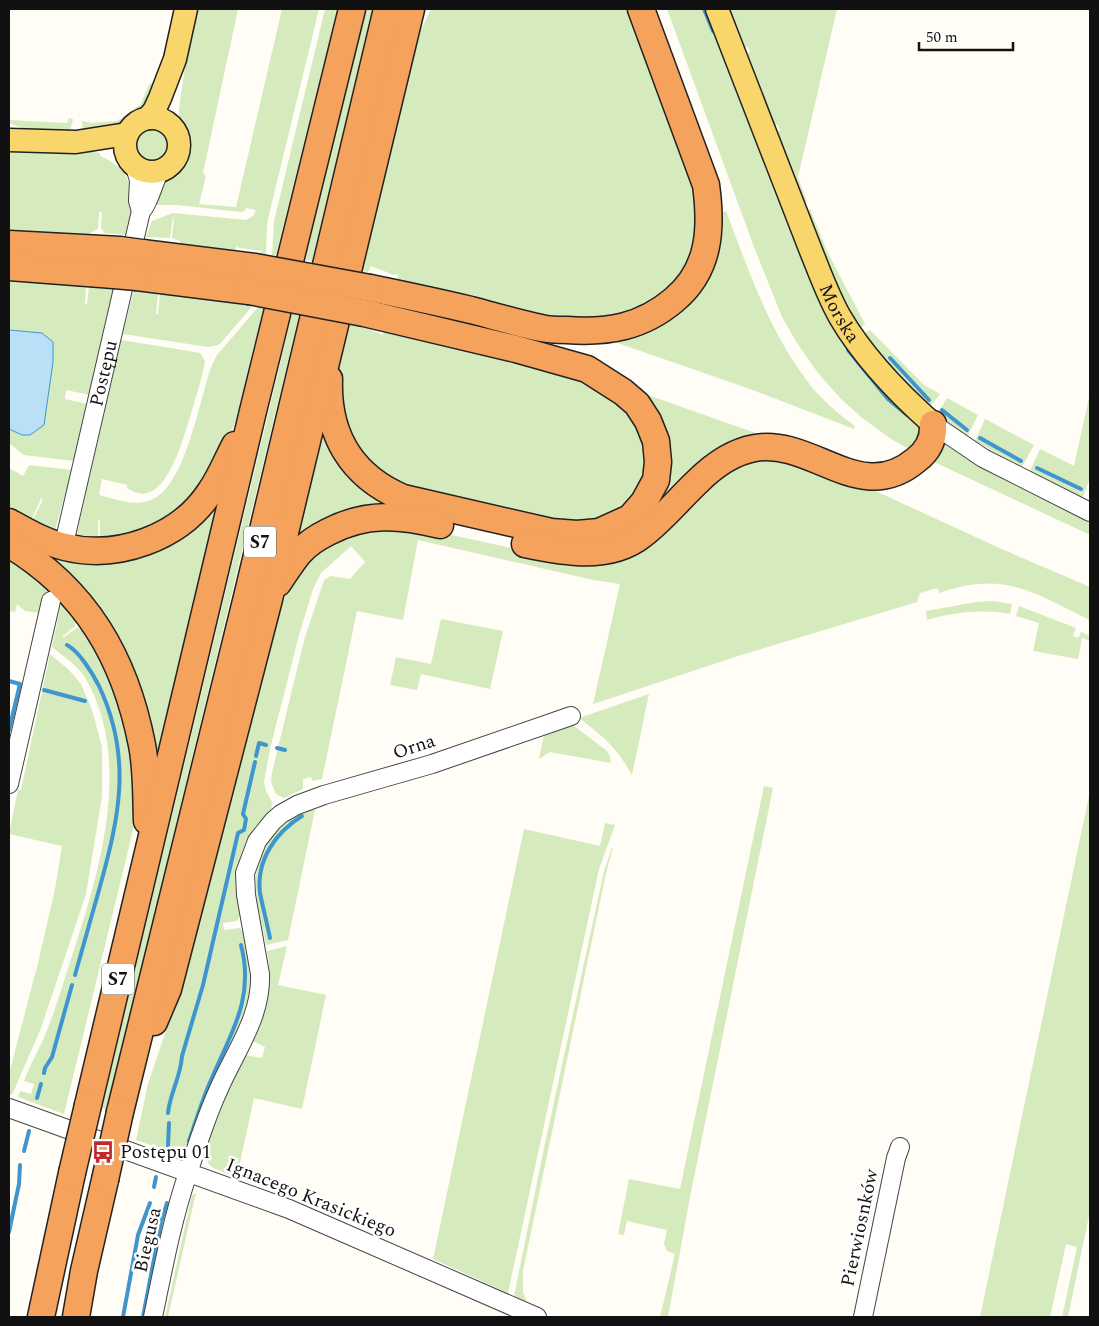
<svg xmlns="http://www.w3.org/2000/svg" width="1099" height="1326" font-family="Spectral,serif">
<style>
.green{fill:#d5ebbd}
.water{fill:#b9e0f7;stroke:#3f96cf}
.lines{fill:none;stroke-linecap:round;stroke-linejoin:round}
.stream{stroke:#3f96cf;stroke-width:4}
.minor-casing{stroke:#444;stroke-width:20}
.major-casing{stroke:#222;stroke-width:25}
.highway-casing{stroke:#222;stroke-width:29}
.minor{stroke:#fff;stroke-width:18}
.major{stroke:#f9d66b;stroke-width:22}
.highway{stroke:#f5a25d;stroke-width:26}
.highway-bridge-casing{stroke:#222;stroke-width:29;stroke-linecap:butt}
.highway-bridge{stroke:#f5a25d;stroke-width:26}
.labels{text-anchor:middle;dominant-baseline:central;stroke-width:5;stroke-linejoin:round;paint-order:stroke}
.shield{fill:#fff;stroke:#585858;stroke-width:1}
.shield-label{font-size:18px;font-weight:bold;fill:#111}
.street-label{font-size:19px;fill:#111;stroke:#fff}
.poi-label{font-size:19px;fill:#111;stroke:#fff;text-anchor:start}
</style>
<rect width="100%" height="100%" fill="#fffdf5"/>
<g class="green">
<path d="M198,9h40l-35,164 3,3 -7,28 37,3 46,-198h37l-52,214 -1,31 -5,-1v-2l-22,-3 -2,-2 -2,5 -55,-7v-3l-8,-3 2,-20 -1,-1 -3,21 -24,-1 6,-16 21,-8 73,7 7,-4 3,-6 -10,-2 -2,3 -3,1 -64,-7h-22c2,-7 4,-15 8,-22 7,-12 23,-12 25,-33 2,-15 -10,-26 -9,-41l7,-50z"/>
<polygon points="325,9 337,9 276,255 272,255 274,221"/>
<polygon points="366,9 373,9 312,261 305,260"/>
<polygon points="431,9 633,9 696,171 698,258 646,312 577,323 397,281 398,275 396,274 394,275 371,266 368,272 359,270 413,46"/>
<polygon points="667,9 710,9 800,243 921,422 922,433 916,453 891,439 861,417 840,398 818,373 797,343 782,317 754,247"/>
<polygon points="726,9 837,9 798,177 807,202 802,204 775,132 780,130 777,124 772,126 744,55 750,52 748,47 742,48"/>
<polygon points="158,82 144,109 132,115 122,125 83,130 82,121 91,123 117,121 141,104 149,84"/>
<polygon points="69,118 73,119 70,132 31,131 9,123 9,120 67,123"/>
<circle cx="152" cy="145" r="18"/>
<path d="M9,147l64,2 27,4v3c38,15 34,45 27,79l-23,-2 -1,-3 -2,-1 1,-17h-3l-1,17 -8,4v3l-81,-1z"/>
<polygon points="810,209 827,251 865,324 860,328 836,287 806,211"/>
<path d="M726,211c22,58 42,117 79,167 13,19 32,35 50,48l-1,3 -104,-40 -147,-51 46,-10 72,-115z"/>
<polygon points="9,277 83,285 86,286 85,305 87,304 89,287 115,287 90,395 66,390 65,399 87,404 74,461 24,455 9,443 9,429 22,435 53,362 53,342 42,333 9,330"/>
<polygon points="134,289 158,293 156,314 158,314 160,294 168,293 224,297 224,302 227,301 255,303 219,345 208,347 123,334"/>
<path d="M261,304l3,1 -28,114 -11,31 -43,63 -41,24 -41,1v-18l-2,1v16l-2,2 -20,-2 45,-197 74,12 5,1 5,8c-3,18 -9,35 -14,53 -8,24 -26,101 -64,74v-3l-25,-6 -3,16c16,4 33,11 49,6 38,-10 51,-103 64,-136l5,-10z"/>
<polygon points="293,310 300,311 107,1110 102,1108"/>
<polygon points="347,322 360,325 383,335 385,329 479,351 589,382 635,413 650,465 630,506 575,527 414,494 365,466 337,408 338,366"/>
<polygon points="870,330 924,385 940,394 929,408 883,361 864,334"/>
<path d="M628,388l147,52c-81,1 -95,73 -158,100 -22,10 -49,6 -72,2l-147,-32c-42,-1 -85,9 -111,45l-3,-1 34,-144 3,1c9,43 37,76 77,93l147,35c15,2 32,5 46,2 59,-8 93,-73 62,-125 -6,-11 -16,-20 -25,-28z"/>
<polygon points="1090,393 1090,478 1083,497 1030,471 1040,449 1074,466"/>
<polygon points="947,398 978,415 967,437 937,414"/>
<polygon points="985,419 1034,445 1022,467 975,441"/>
<path d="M944,443l5,1c44,32 92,53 141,76v15l-158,-74 7,-16z"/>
<path d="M771,456l89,28 144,66 86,37v33c-55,-27 -87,-50 -150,-27l-3,-5 -17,5 -3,9 -182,55 -142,47 27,-120 -27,-4 -175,-40 -15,80 -46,-9 -35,168 -10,2 -1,-4 -8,2v10l-19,9 -8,-4 -5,-12 1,-10 33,-135 19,-57 7,-4 19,3 15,-17 -14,-16 -30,27 -8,16 -14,46 -29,114 -6,33 2,9 6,11 -1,9c-35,28 -36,62 -30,103l-4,7 -14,2 1,7 16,-2c14,15 12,60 8,79l-56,139 -6,-1 -6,8h-5l-39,-13 12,-56 35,-104 41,-159 14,-45 34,-142 16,-45 26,-37 51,-24 78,5 114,25 167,-88z"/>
<polygon points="29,465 72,470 55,530 32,521 42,502 42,497 31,520 9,515 9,468 23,476"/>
<polygon points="223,488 157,759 144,702 9,527 92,558"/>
<path d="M9,554c23,21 48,43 67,67l-1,5 -12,10v2l15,-11 1,2 9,4 14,21 27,68 7,72 -3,36 -69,284 -46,-17 2,-6 11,3 3,-10 -10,-3c7,-19 18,-36 25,-56 9,-23 16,-48 24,-72 27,-82 59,-191 14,-272 -7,-14 -24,-25 -35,-34l9,-43 -19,-6 -3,15 -14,-2 -8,-7 -2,8 -6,-1z"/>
<path d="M992,601l20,3 -2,10c-29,-5 -55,-2 -83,6l-1,-9 50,-9z"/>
<polygon points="1019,606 1076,628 1073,636 1078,638 1081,632 1090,636 1090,641 1082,638 1078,659 1033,651 1039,623 1016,616"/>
<polygon points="441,619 503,631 490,689 421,674 417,690 390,685 396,657 431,664"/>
<polygon points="50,654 68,669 81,684 92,710 102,747 102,796 86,894 41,1028 12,1095 9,1094 9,1074 39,959 55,889 62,846 9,834 18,790 21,790"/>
<path d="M649,694l-17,81c-14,-26 -29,-39 -53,-57z"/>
<polygon points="569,722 607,751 610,756 611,763 550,752 539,759 545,730"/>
<polygon points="764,786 773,788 691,1192 668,1317 660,1317 675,1254 667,1251 664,1244 667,1230 627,1221 624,1235 618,1234 629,1179 680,1189"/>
<polygon points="1090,791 1090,1211 1068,1317 1062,1317 1077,1247 1066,1244 1050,1317 980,1317"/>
<path d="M316,805l-28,135 -22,5c-4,-20 -10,-41 -10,-61 -1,-38 28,-66 60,-79z"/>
<polygon points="605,823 615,825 599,869 508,1293 433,1259 524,829 600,846"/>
<polygon points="612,848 613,848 606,873 523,1271 523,1292 527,1302 514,1296 544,1148 604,871"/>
<path d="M287,946l-9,39 48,10 -24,114 -48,-11 -17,79 -24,-9 -5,-5 -2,-15 25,-63 14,-30 17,3 3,-11 -12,-6c12,-32 20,-55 14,-90z"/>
<polygon points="196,1193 168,1317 165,1317 192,1195"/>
</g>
<polygon class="water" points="9,330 42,333 53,342 53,362 44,425 30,435 22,435 9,429"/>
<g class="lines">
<g class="stream">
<polyline points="704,9 713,31"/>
<polyline points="848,350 888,399 907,415"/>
<polyline points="890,358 929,400"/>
<polyline points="942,410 967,430"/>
<polyline points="980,438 1021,461"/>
<polyline points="1037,468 1081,489"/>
<path d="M67,645c12,6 26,29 32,41 34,72 20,132 0,204 -8,28 -16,57 -24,85"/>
<polyline points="9,681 20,684 9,730"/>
<polyline points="44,690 85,701"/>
<polyline points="277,748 285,750"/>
<polyline points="256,756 259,743 266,745"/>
<path d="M270,938c-3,-15 -7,-30 -10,-45 -4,-33 16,-61 42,-77"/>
<polyline points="44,1073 45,1068 52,1057 72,985"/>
<polyline points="37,1098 41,1084"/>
<path d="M168,1113c2,-20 13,-37 14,-57l21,-71 35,-152 6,-3 2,-11 -3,-5 12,-52"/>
<path d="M189,1141c7,-20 13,-41 22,-61 20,-47 44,-82 30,-135"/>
<polyline points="168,1146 169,1123"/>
<polyline points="24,1151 29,1131"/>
<polyline points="154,1187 156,1177"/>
<polyline points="9,1232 19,1184 20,1165"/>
<polyline points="123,1317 138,1235 150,1203"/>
<polyline points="143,1317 161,1222 167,1203"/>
</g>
<defs>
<g id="minor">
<polyline points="135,167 139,180 138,201 141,211"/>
<polyline points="933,424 983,458 1090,512"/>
<path id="s1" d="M66,535l75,-324c7,-6 13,-29 18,-39"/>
<polyline points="9,784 51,601"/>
<polyline points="9,1108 289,1209 537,1317"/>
<path d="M153,1317c10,-48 19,-97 35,-144 9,-27 18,-56 30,-82 16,-38 44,-74 42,-117l-14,-79 -1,-22 12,-32 16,-20 8,-7 16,-9 27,-10 108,-31 139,-48"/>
<polyline points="863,1317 896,1158 900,1147"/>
</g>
<g id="major">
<path id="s2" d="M717,9l94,242c9,22 17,45 29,66 24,41 58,76 93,107"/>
<circle cx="152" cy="145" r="27"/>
<polyline points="148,118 154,111 160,98 175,59 186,9"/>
<polyline points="9,140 76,142 127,134"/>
</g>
<g id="highway">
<polyline points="9,244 120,250"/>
<polyline points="142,253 255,267"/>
<polyline points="9,267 114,275"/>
<polyline points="137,277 249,291"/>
<path d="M370,288c34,7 67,14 101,22 23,6 46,13 70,18 8,2 18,2 26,2 41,3 75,-3 107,-30 36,-30 38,-71 32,-115l-65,-176"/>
<path d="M329,379c-2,56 22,97 74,119l148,34 26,2 22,-2 31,-14 14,-16 12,-22 2,-18 -2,-21 -8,-20 -11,-17 -14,-12 -36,-23 -71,-20 -152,-36"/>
<path d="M9,522c18,10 35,20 56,25 52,13 115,-9 145,-55 10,-14 17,-32 25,-47"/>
<path d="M9,544c77,46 116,114 133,201 5,25 4,51 5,76"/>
<path d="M525,544c38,8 84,17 117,-9 20,-15 37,-36 55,-53 16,-16 35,-30 58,-34 58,-10 105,59 161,12 12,-9 18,-21 17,-36"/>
<path d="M278,583c7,-10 14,-22 22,-31 8,-9 18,-15 28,-20 38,-20 72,-17 112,-7"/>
<polyline points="154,1022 168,989 269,599 411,9"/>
<polyline points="88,1105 253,411 352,9"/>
<polyline points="120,1112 247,597 387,9"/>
<polyline points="41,1317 72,1173"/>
<polyline points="76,1317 84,1271 105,1180"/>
</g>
</defs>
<use href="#minor" class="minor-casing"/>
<use href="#major" class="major-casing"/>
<use href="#highway" class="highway-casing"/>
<use href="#minor" class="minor"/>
<use href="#major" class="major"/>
<use href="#highway" class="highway"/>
<defs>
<g id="highway-bridge">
<polyline points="120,250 142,253"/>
<polyline points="255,267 370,288"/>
<polyline points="114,275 137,277"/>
<polyline points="249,291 364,313"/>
<polyline points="72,1173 88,1105"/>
<polyline points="105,1180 120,1112"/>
</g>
</defs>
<use href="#highway-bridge" class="highway-bridge-casing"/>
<use href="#highway-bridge" class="highway-bridge"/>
</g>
<defs>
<symbol id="bus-bare" viewBox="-9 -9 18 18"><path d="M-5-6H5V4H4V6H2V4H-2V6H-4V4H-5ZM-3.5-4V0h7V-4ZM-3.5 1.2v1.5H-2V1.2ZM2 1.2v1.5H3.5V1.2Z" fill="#c4262e" stroke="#fff" stroke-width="2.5" paint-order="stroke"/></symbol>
</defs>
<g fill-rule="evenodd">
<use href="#bus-bare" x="87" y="1136" width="32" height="32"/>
</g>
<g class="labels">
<g class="shield">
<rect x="244" y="526.5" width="32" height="31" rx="4"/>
<rect x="102" y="963.5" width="32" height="31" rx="4"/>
</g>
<g class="shield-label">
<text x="260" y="542">S7</text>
<text x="118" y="979">S7</text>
</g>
<g class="street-label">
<text stroke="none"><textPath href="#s2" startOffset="328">Morska</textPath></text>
<text stroke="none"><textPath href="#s1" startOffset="166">Postępu</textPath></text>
<text transform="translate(414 747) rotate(-18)">Orna</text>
<text transform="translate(311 1198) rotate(22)">Ignacego Krasickiego</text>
<text transform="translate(860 1228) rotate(-78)">Pierwiosnków</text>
<text transform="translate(148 1240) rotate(-77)">Biegusa</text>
</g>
<g class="poi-label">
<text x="120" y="1152">Postępu 01</text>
</g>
</g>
<rect width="1099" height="1326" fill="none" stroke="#111111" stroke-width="20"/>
<path d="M919 42v8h94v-8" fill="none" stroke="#111111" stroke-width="2.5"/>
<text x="926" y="42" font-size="15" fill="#111111" stroke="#ffffff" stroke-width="4" paint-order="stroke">50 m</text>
</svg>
